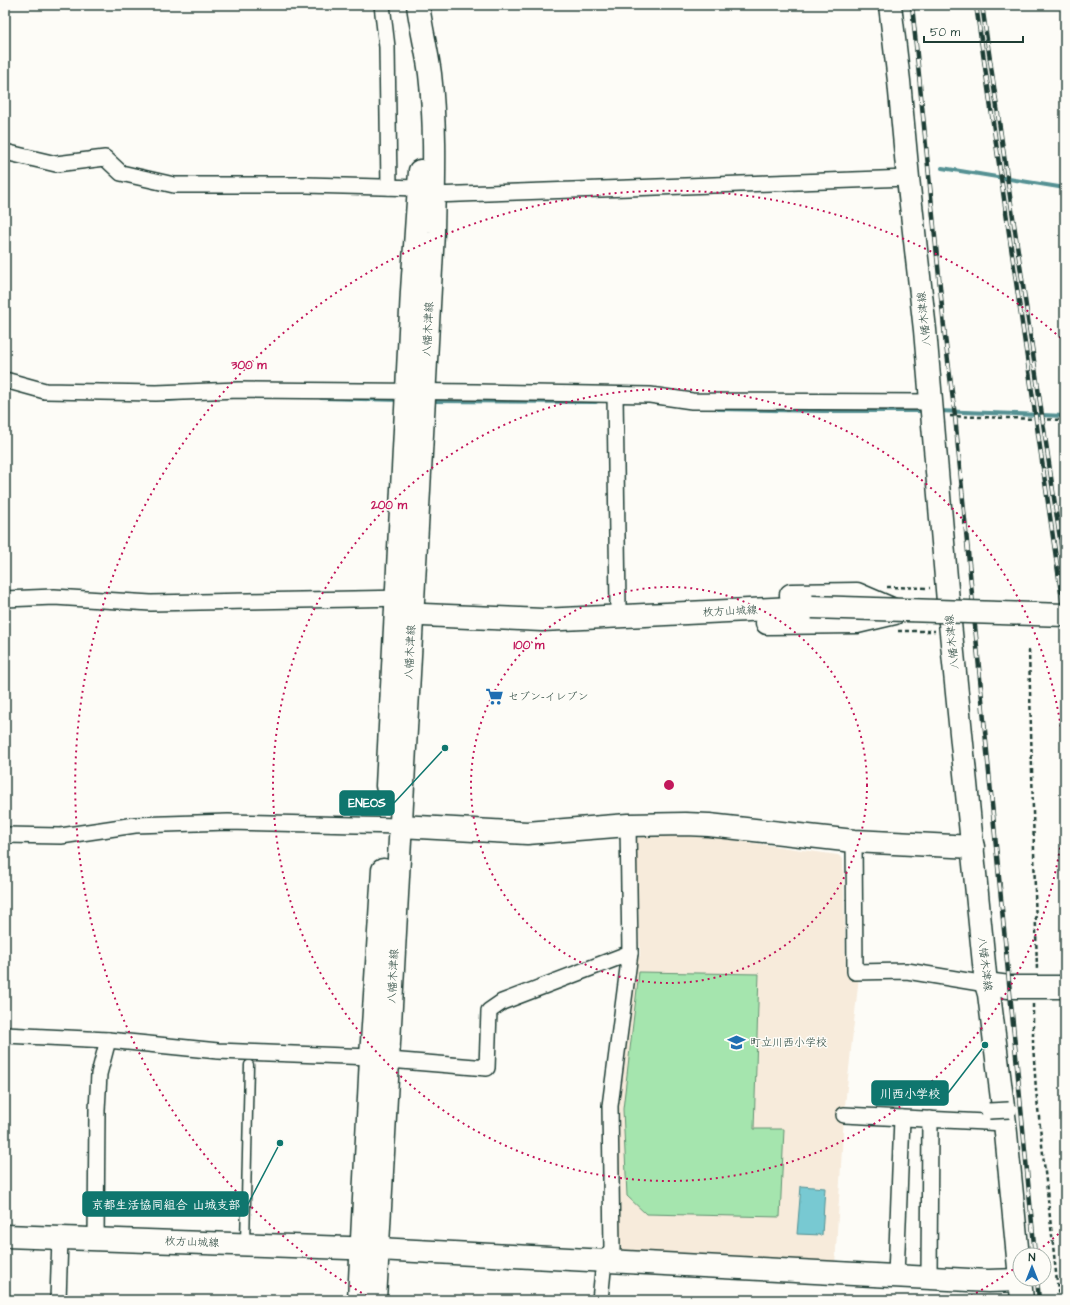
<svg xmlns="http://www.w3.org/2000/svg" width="1070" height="1305" font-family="'Architects Daughter','Klee One',sans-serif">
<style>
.built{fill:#f7ebdb}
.green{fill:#a5e5ae;stroke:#629171}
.water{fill:#78c9d2;stroke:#549193}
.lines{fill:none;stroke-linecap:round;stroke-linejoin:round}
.stream{stroke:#549193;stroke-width:4}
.lane-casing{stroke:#1f3d34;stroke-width:11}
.street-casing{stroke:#1f3d34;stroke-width:18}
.secondary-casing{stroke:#1f3d34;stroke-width:25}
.primary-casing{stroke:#1f3d34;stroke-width:25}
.path{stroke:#1f3d34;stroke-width:2.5;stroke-dasharray:4 3;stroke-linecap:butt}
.lane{stroke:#fdfcf7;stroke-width:8}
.street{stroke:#fdfcf7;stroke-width:15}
.secondary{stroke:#fdfcf7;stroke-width:22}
.primary{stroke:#fdfcf7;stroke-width:22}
.rail-casing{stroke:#1f3d34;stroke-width:4.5}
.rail{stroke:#fdfcf7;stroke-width:3;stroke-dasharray:9;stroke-linecap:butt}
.street-bridge-casing{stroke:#1f3d34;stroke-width:18;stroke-linecap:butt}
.primary-bridge-casing{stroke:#1f3d34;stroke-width:25;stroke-linecap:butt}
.street-bridge{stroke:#fdfcf7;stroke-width:15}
.primary-bridge{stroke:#fdfcf7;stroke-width:22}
.ring{fill:none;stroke:#c2185b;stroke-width:2;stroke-dasharray:2 4}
.labels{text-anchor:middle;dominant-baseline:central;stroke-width:3;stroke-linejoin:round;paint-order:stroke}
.street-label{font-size:11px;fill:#1f3d34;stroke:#fdfcf7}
.poi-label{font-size:11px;fill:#1f3d34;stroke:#fdfcf7;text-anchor:start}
.centre{fill:#c2185b;stroke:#fdfcf7;stroke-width:2}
.ring-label{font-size:12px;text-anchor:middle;font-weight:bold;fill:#c2185b;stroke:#fdfcf7;stroke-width:3;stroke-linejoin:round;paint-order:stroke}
.leader{fill:none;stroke:#0f766e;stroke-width:1.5}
.callout-dot{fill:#0f766e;stroke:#fdfcf7;stroke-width:1.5}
.callout{fill:#0f766e;stroke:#0f766e;stroke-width:1.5}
.callout-label{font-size:12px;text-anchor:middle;font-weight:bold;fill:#fff}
</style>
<rect width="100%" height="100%" fill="#fdfcf7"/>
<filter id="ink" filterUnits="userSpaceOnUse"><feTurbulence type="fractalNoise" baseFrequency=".025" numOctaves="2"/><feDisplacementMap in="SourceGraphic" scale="8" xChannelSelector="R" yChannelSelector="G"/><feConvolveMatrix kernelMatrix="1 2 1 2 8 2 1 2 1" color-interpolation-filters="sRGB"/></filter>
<g filter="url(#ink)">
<polygon class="built" points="691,836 719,838 838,855 843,859 846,975 859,976 844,1115 835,1266 758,1258 618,1252 614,1108 630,966 640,956 636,839 640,837"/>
<polygon class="green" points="639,972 759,974 754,1129 784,1129 780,1217 646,1214 627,1196 623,1109"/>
<polygon class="water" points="801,1186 825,1188 822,1235 797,1234"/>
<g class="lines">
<g class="stream">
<polyline points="942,168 1065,188"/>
<polyline points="321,398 400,400"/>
<polyline points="165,400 180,399"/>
<polyline points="431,401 596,402"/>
<polyline points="718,409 823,411 926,411"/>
<polyline points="938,411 1065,416"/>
</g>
<defs>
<polyline id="lane" points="245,1244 249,1065"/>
<g id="street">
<polyline points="382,5 387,47 389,187"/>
<polyline points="5,152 56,164 105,158 121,173 174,185 306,185 419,188"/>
<polyline points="434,195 908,178"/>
<polyline points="5,380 45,391 156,393 239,390 476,392 650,395 692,401 931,402"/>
<polyline points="615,395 618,606"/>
<polyline points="5,599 54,597 151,603 406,598"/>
<polyline points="5,835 61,836 135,825 228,822 400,826"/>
<polyline points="854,841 855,972 907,971 986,984"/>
<polyline points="5,1035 108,1040 218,1051 371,1057"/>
<polyline points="389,1060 487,1068 489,1011 502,1002 630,953"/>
<polyline points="844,1115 1005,1123"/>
<polyline points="96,1239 97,1110 99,1074 108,1040"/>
<polyline points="896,1276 902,1118"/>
<polyline points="929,1278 930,1119"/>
<polyline points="58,1300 60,1238"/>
<polyline points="600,1300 604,1261 612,1249 610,1106 630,953 628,825"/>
</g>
<g id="secondary">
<polyline points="400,826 527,833 628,825 685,824 709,825 854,841 973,847"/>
<polyline points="986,984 1009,987 1065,987"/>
<polyline points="378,1249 988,1281 1020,1280"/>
</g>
<g id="primary">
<polyline points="890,5 899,81 908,178 925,330 949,613 986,984 989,994 1005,1123 1020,1278"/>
<polyline points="791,595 857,594 892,609"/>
<polyline points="399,614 542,620 812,607"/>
<polyline points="767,623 857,622 895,613"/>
<polyline points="387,786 412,291 420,171"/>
<polyline points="5,1236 376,1249"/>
<polyline points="1020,1279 1022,1300"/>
<polyline points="359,1300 371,1057 383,870"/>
<path d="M375,1300c19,-356 38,-712 58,-1068 1,-52 3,-106 -3,-158 -3,-23 -9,-46 -12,-69"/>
</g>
</defs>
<use href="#lane" class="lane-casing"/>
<use href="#street" class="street-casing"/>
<use href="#secondary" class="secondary-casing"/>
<use href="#primary" class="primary-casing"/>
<g class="path">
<polyline points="950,416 1065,420"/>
<polyline points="887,587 930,588"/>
<polyline points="898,631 935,631"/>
<polyline points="1029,650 1037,971"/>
<polyline points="1033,1004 1033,1044 1036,1090 1059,1300"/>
</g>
<use href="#lane" class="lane"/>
<use href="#street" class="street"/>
<use href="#secondary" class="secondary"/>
<use href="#primary" class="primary"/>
<defs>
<g id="rail">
<polyline points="912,5 945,337 955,416 1035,1255"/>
<polyline points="976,5 1065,620"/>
<polyline points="982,5 1065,573"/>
<polyline points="1037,1279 1039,1300"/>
</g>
</defs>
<use href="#rail" class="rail-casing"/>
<use href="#rail" class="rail"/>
<defs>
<polyline id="street-bridge" points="989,1111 1009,1110"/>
<polyline id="primary-bridge" points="812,607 1065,615"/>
</defs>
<use href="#street-bridge" class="street-bridge-casing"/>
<use href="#primary-bridge" class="primary-bridge-casing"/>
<use href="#street-bridge" class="street-bridge"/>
<use href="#primary-bridge" class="primary-bridge"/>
</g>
</g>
<g class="ring">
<circle cx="669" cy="785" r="198"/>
<path d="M1065 788A396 396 0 1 1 1065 782"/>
<path d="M1063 1230A594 594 0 0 1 1035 1253M1018 1266A594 594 0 0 1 966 1299M372 1299A594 594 0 1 1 1063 340"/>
</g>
<defs>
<symbol id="supermarket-bare" viewBox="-9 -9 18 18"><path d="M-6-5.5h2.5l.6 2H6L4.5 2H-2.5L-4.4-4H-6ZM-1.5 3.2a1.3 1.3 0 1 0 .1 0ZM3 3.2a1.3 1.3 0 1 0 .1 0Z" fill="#1f6fb2" stroke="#fdfcf7" stroke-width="2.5" paint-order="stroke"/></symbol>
<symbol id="school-bare" viewBox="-9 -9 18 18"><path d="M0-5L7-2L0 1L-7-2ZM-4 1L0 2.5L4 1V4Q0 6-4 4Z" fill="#1f6fb2" stroke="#fdfcf7" stroke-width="2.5" paint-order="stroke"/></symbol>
</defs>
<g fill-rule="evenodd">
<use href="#supermarket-bare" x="482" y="684" width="25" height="25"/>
<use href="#school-bare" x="724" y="1030" width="25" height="25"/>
</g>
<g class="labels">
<g class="street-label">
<text transform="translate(924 319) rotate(-96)">八幡木津線</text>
<text transform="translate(428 329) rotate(-87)">八幡木津線</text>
<text transform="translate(730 611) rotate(-3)">枚方山城線</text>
<text transform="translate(952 642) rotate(-96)">八幡木津線</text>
<text transform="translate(410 652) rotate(-87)">八幡木津線</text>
<text transform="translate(985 964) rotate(83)">八幡木津線</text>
<text transform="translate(393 976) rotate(-87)">八幡木津線</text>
<text transform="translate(192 1242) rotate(2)">枚方山城線</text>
</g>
<g class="poi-label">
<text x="508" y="696">セブン-イレブン</text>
<text x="750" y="1042">町立川西小学校</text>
</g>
</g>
<circle cx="669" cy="785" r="6" class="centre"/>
<g class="ring-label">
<text x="249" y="369">300 m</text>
<text x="389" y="509">200 m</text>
<text x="529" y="649">100 m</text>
</g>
<path class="leader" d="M445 748L394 803M985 1045L948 1093M280 1143L248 1204"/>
<g class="callout-dot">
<circle cx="445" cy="748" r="4"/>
<circle cx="985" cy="1045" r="4"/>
<circle cx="280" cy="1143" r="4"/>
</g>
<g class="callout">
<rect x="340" y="791" width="54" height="24" rx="4"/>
<rect x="872" y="1081" width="76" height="24" rx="4"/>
<rect x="83" y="1192" width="165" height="24" rx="4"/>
</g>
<g class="callout-label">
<text x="367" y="807">ENEOS</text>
<text x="910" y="1098">川西小学校</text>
<text x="166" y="1209">京都生活協同組合 山城支部</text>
</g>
<rect width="1070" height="1305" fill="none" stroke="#fdfcf7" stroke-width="20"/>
<rect x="10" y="10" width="1050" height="1285" fill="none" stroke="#1f3d34" stroke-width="1.5" filter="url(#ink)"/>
<g transform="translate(1032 1267)"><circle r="19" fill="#fdfcf7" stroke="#a4b0a9"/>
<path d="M0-3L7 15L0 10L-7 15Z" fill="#1f6fb2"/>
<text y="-6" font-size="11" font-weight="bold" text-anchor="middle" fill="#1f3d34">N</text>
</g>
<path d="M924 36v6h99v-6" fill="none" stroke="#1f3d34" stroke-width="2"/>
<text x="930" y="36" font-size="12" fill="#1f3d34" stroke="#fdfcf7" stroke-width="3" paint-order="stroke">50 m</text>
</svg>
